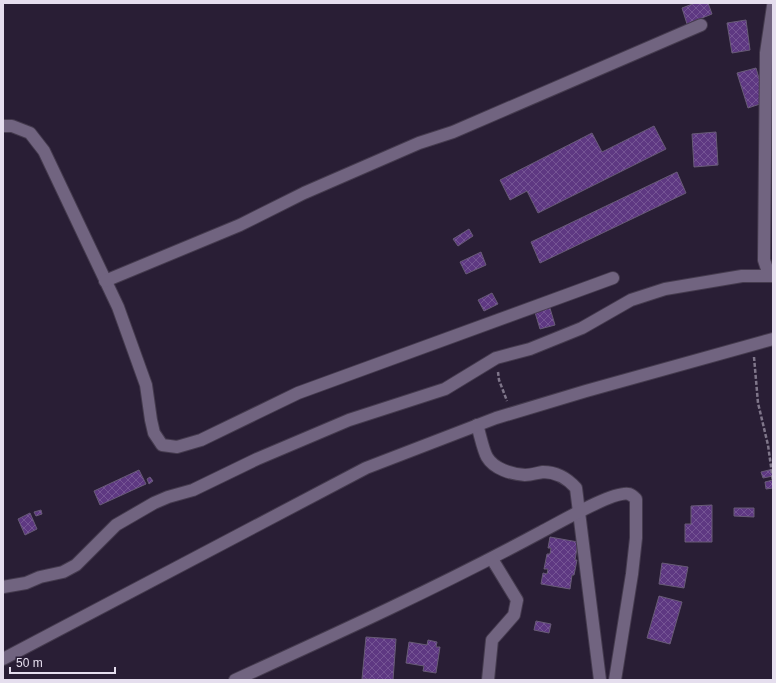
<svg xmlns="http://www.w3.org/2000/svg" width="776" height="683" font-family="Helvetica,sans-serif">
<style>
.building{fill:url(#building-cross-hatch);stroke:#685b77}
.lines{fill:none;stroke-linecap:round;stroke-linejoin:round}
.minor-casing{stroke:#453b4e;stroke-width:14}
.path{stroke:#7f768a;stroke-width:2.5;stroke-dasharray:4 2;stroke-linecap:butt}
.minor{stroke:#716480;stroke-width:12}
</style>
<defs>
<pattern id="building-cross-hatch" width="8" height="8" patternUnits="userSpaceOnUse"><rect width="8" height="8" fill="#5e3882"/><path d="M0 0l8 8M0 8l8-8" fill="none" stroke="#755494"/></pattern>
</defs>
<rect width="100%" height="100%" fill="#291e35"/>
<g class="building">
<polygon points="695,3 708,3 712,14 687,24 682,8"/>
<polygon points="746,20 750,50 732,53 727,23"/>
<polygon points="773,65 773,87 768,66"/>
<polygon points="756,68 766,102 748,108 737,73"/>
<polygon points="654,126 666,149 538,213 527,191 510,200 500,180 592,133 602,152"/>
<polygon points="716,132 718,165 694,167 692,134"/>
<polygon points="677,172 686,193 540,263 531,242"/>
<polygon points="469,229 473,236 458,246 453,239"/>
<polygon points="481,252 486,265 466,274 460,262"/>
<polygon points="492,293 498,304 484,311 478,300"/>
<polygon points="549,305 555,325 540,329 534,309"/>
<polygon points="773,469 773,476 763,478 761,472"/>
<polygon points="139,470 146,484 100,505 94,491"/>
<polygon points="150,477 153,481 149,484 147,479"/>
<polygon points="773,480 773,488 766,489 765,482"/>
<polygon points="712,505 712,542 685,542 685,524 691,524 691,506"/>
<polygon points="734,508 754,508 754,517 734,516"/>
<polygon points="41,510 42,514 36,516 34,512"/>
<polygon points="30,513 37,529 25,535 18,519"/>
<polygon points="550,537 578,542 575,560 577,560 574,575 572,575 570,589 541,584 543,573 547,574 548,569 544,569 547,554 550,554 551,548 548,548"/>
<polygon points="662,563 688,567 684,588 659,584"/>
<polygon points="659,596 682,602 670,644 647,638"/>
<polygon points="536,621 551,624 549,633 534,630"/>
<polygon points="366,637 396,639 393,680 362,679"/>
<polygon points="428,640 437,642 436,647 440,647 436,673 423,671 424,666 406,663 409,642 427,645"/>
</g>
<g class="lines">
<defs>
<g id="minor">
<polyline points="773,6 766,53 764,260 768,272 773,275"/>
<polyline points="3,126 12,126 30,133 44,151 118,307 146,385 151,420 154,433 162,445 177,447 201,440 298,393 613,278"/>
<polyline points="105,281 240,225 304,193 419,143 453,132 701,25"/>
<path d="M477,425c3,9 6,25 10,32 7,12 24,17 38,18 6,0 12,-2 18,-3 14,0 24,6 33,16l24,192"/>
<polyline points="3,587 26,583 40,577 63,572 76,565 116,525 154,503 168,497 193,490 257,459 349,420 445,389 496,358 530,349 582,328 631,300 665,289 742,276 773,276"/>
<polyline points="3,659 366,468 496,418 586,391 773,339"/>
<path d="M235,680c103,-47 206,-94 306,-148 16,-8 73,-42 88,-38 3,1 5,3 7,5v39l-4,36 -17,106"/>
<polyline points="488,680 492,640 514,615 517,600 492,559"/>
</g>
</defs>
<use href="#minor" class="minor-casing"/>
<g class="path">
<polyline points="754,357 758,403 768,445 773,481"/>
<polyline points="498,372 499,380 507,401"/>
</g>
<use href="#minor" class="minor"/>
</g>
<rect width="776" height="683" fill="none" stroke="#e5deee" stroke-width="8"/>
<path d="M10 667v6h105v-6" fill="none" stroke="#e5deee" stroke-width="2"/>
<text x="16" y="667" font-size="12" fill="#e5deee" stroke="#291e35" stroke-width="3" paint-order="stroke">50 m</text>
</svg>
